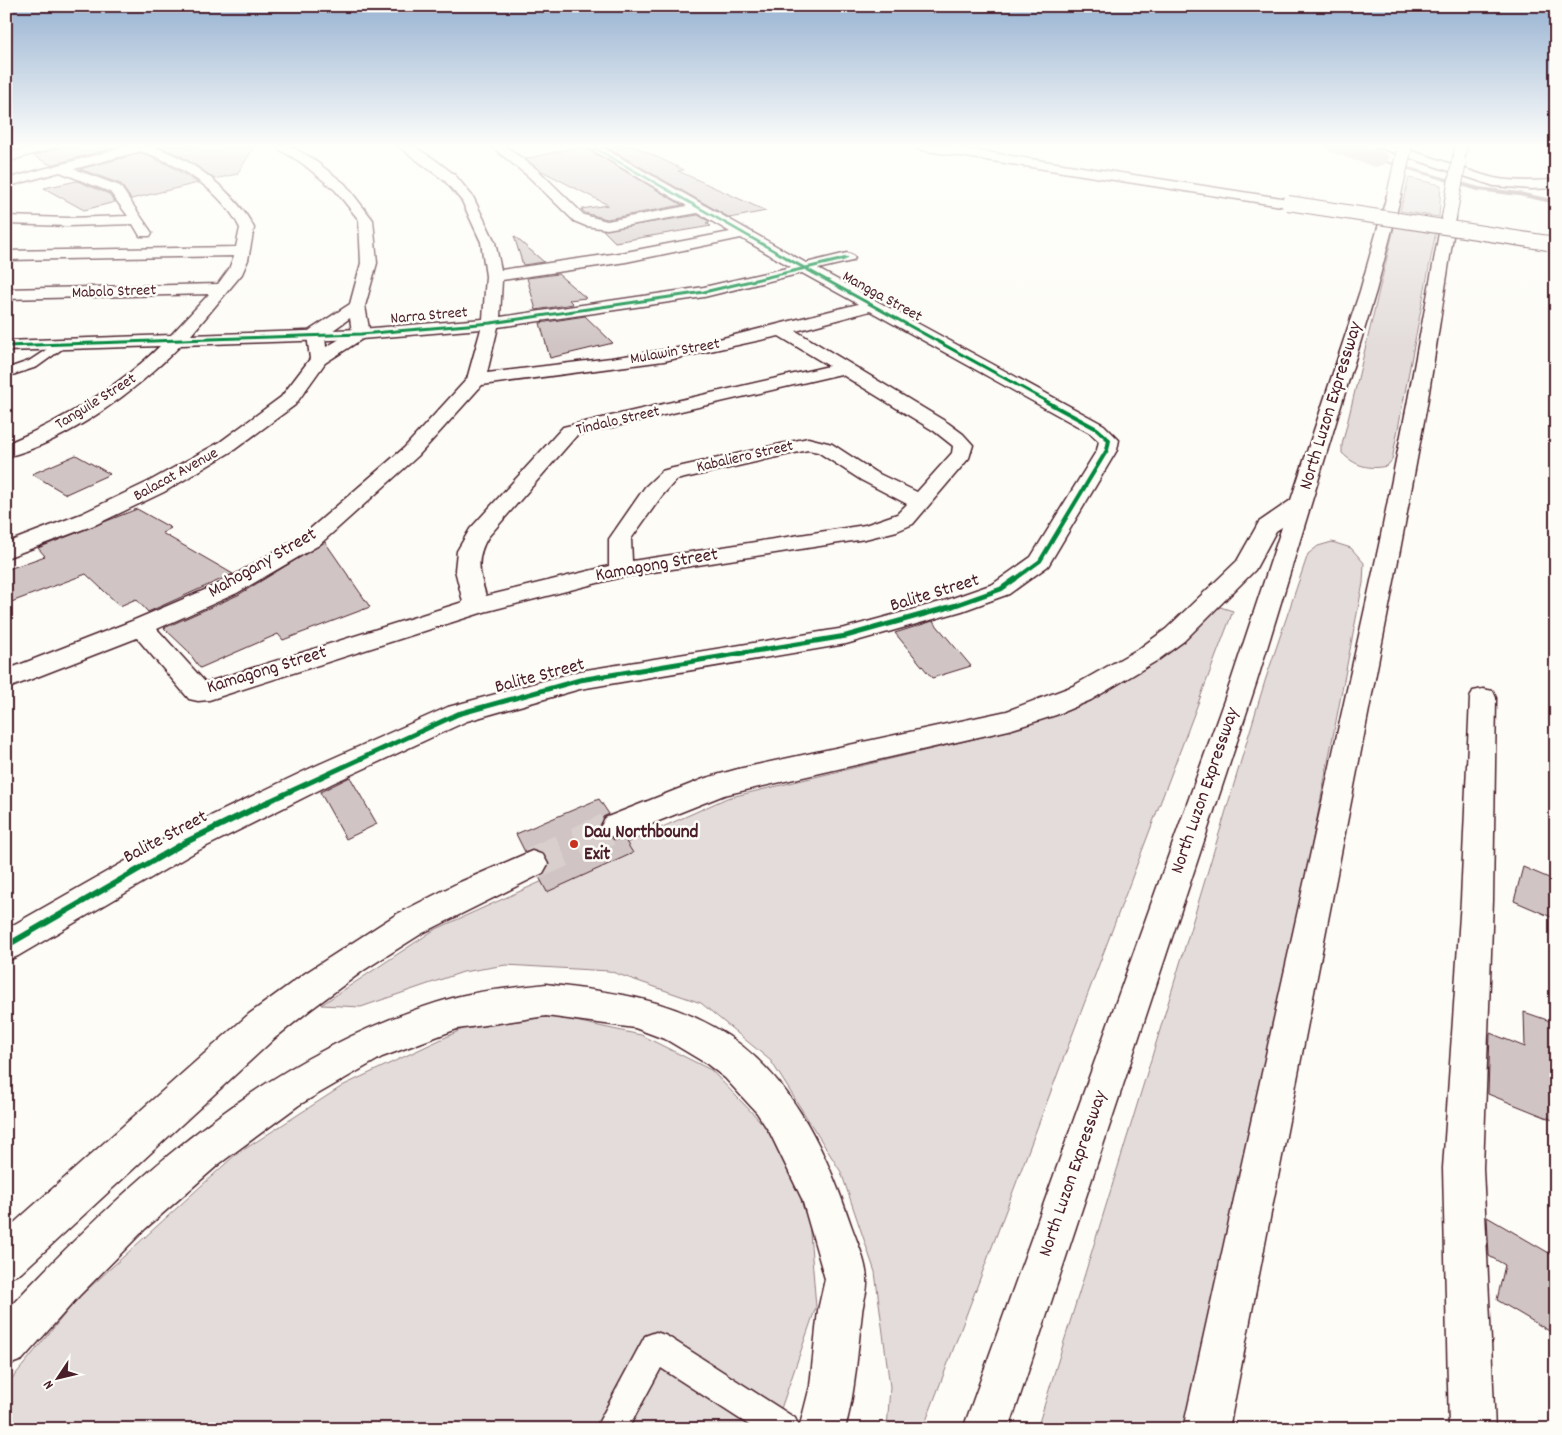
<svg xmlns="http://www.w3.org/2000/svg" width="1562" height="1435" font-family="Dekko,sans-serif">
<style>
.green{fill:#e3dcda;stroke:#967e82}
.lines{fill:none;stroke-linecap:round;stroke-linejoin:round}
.stream{fill:#91777b;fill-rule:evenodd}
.river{fill:#c0b1b1;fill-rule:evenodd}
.building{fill:#d0c5c4;stroke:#4a1f2b}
.highway-tunnel{stroke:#d9d0ce;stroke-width:33;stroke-dasharray:33 17;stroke-linecap:butt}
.lane-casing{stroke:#4a1f2b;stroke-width:3}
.street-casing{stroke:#4a1f2b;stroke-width:3}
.secondary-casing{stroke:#4a1f2b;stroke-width:3}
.highway-casing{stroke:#4a1f2b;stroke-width:3}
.lane{fill:#fdfcf7;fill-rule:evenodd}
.street{fill:#fdfcf7;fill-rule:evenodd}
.secondary{fill:#fdfcf7;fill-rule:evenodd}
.highway{fill:#fdfcf7;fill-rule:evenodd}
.secondary-bridge-casing{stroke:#4a1f2b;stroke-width:16;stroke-linecap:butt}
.highway-bridge-casing{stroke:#4a1f2b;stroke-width:16;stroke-linecap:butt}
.secondary-bridge{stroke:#fdfcf7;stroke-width:14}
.highway-bridge{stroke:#fdfcf7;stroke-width:14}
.cycleway-far4-casing{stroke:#fdfcf7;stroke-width:4}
.cycleway-far3-casing{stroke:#fdfcf7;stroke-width:5}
.cycleway-far2-casing{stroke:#fdfcf7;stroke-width:6}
.cycleway-far1-casing{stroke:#fdfcf7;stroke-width:8}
.cycleway-casing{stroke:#fdfcf7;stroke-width:9}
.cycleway-far4{stroke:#00873e;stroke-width:2.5}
.cycleway-far3{stroke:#00873e;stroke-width:3}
.cycleway-far2{stroke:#00873e;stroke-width:4}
.cycleway-far1{stroke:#00873e;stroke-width:5}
.cycleway{stroke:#00873e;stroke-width:6}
.poi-dot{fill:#c8321e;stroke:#fdfcf7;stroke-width:2}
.labels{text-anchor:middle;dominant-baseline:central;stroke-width:5;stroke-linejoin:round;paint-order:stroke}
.far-street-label{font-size:16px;fill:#4a1f2b;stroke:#fdfcf7}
.street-label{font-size:19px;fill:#4a1f2b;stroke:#fdfcf7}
.poi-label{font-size:19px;font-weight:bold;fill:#4a1f2b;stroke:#fdfcf7;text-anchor:start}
</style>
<rect width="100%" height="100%" fill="#fdfcf7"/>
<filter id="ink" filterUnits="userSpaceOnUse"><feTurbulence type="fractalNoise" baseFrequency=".02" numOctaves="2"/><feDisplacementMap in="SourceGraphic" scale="10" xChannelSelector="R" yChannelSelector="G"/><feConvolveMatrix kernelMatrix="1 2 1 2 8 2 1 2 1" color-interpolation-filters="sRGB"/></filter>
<g filter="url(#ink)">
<g class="green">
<polygon points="1409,178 1441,185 1439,217 1400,211"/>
<path d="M1396,220l41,6 -45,234 -5,6c-18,4 -32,0 -45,-13v-8z"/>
<polygon points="1332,542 1351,548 1364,563 1363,583 1310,854 1184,1429 1037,1429 1150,1063 1265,681 1308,554 1318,546"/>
<polygon points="1217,606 1233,611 923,1429 887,1429 890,1387 875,1272 841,1172 771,1061 701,1003 609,971 506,965 463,972 361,1007 321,1005 434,930 727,798 1020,728 1124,681 1175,648"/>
<polygon points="552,1016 641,1035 711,1070 764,1125 807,1196 816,1307 774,1429 6,1429 6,1386 78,1298 234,1156 344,1085 463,1029"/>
</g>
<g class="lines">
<polygon class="stream" points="1373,157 1479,187 1519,192 1556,200 1556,204 1519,196 1478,191 1373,159"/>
<path class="river" d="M1326,146c19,0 51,-6 63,12l-4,6 -10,3 -45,-15z"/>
</g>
<g class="building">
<polygon points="62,146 120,146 51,165 34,156"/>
<polygon points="157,146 255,146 237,174 215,179 183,157"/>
<polygon points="581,146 583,146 682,205 607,219 585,213 581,209 608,205 540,170 525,159"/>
<polygon points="604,146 634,146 684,170 678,171 766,211 730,218"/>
<polygon points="141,153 169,165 198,183 131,199 121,184 80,169"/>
<polygon points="77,181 109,194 115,202 84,210 44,188"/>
<polygon points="698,215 710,222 706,223 711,226 615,242 603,230"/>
<polygon points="514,236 544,262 523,265"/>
<polygon points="558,274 586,298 569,300 573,304 536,310 527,278"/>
<polygon points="585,316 613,343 550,358 540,323"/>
<polygon points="76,455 110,474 66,494 32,474"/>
<polygon points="137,509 171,528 162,533 233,574 148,612 136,599 120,606 86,574 6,604 6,570 45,556 38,548"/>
<polygon points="325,542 370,607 283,640 278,634 200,668 187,650 164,628 238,595"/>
<polygon points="933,621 971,666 932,678 895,633"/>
<polygon points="350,777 377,824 346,839 320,792"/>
<polygon points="599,799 609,814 603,817 599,825 603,835 615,840 623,837 633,853 547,892 539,877 545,874 550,863 544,853 533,849 525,852 516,834"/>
<polygon points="1523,867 1556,881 1556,919 1514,901"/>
<polygon points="1524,1012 1553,1022 1555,1121 1488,1094 1490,1033 1525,1047"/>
<polygon points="1487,1217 1556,1257 1556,1335 1497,1300 1505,1265 1489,1256"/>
</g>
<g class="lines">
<polyline class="highway-tunnel" points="532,864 616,826"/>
<defs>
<g id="lane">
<polygon points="58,342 64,346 62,349 37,367 6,377 6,369 29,361"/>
<polygon points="656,1332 667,1336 795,1418 800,1429 755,1429 661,1368 628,1429 595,1429 645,1336"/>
</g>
<g id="street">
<polygon points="38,146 60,146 6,162 6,154"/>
<path d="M129,146c8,0 17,-1 24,1 38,10 84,47 101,81l-6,32 -6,14 -51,61 170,-6 122,-10 3,-43 -5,-34 -19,-41 -17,-20 -47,-35h15l21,13 21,16 18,22 22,45 6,28 125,-18 104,-20 -32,-19 -91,16 -21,-3 -12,-5 -46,-45 -37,-30h14l33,24 46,45 23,6 80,-15 -102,-60h15l206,117 41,-10 5,2 3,3 -3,3 -34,8 286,156 15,15 -2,10 -69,116 -39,28 -47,17 -116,33 -266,45 -113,32 -134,62 -138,69 -177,104 -12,5v-32l167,-95 140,-67 135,-60 132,-36 265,-43 99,-27 49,-17 38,-27 66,-107 2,-9 -9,-8 -220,-122 -74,20 152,92 15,11 10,11 -4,13 -56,66 -16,7 -32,8 -244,38 -137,35 -275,88 -11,1 -9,-2 -52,-61 -131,51v-19l126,-49 89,-38 82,-48 101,-87 63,-69 14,-50 -120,10 -180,6c-44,45 -113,97 -175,112v-13c57,-24 110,-55 154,-98l-154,5v-10l165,-6 38,-41 -203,5v-10l212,-5 11,-15 5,-13 -228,4v-9l230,-4 4,-19c-18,-37 -61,-64 -99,-77l-67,18 46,17 32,47 -2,3h-10l-7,-12 -65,2 -62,-2v-8l62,2 60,-2 -18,-24 -50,-20 -54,15v-8zM741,238l50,29 -87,20 -204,30 2,-37 124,-18zM802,273l56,31 -167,42 -80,12 -124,15 11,-46 206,-30zM779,336l50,30 -266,61 -93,102 -13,22 -2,19 8,32 -255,80h-3l-48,-53 80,-36 82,-48 99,-89 64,-71 182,-24zM841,374l93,57 19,15 -1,7 -35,39 -42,-20 -43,-28 -24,-6 -139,31 -7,2 -17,16 -36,52v27l-123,30c-7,-24 -11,-37 2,-59l89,-102zM808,450l10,2 43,28 46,24 -10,10 -32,11 -233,36 -1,-22 30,-42 15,-17z"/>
<path d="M1374,146c42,0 80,22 120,32 19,4 42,3 62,2v8l-25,1 -37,-3z"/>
<polygon points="1483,689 1493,691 1496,698 1493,900 1483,1168 1495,1429 1449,1429 1443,1168 1461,900 1470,698 1473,691"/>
</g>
<g id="secondary">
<path d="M274,146h16l20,11 35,27 28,36 4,43 -12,43 5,28 -45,29 -30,42 -61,45 -70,42 -67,32 -91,34v-15l75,-29 67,-32 72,-40 61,-45 29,-38 -3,-25 3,-4 40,-26 11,-41 -2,-43 -24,-30 -33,-27zM350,318l2,14 -26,15 -1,-11z"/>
<polygon points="915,146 947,146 1288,199 1295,203 1288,207 921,150"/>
</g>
<g id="highway">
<polygon points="1455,146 1467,146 1463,165 1459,166 1453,162"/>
<polygon points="1394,191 1401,195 1376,291 1257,681 1009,1429 963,1429 1231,681 1282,527 1276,531 1255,570 1184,641 1158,660 1091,700 1056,715 1009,730 724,795 616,838 605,834 601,826 605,818 706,778 738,769 1007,711 1073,686 1140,648 1166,629 1237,561 1259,522 1291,500 1360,291 1387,195"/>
<polygon points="1449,213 1456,217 1427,405 1401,545 1229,1429 1183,1429 1379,545 1407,405 1442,217"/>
<polygon points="532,851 543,855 548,864 543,873 421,934 364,970 310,1010 275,1038 21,1273 6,1279 6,1230 249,1014 304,974 397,914 458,883"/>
<path d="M546,984c62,8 112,12 168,43 74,42 111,120 137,198 6,17 15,36 16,54 1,12 -4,22 -5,34 -5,40 -6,76 -17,116h-46l11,-43 8,-76 7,-31 -23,-80 -32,-66 -13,-20 -32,-35 -18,-14 -40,-24 -32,-12 -89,-12 -89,13 -75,28 -83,48 -80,59 -74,65 -66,67 -57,64 -16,6v-55c125,-134 269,-264 450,-314 29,-8 61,-9 90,-13z"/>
</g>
</defs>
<use href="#lane" class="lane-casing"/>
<use href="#street" class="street-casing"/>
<use href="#secondary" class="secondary-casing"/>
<use href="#highway" class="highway-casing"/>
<use href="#lane" class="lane"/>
<use href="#street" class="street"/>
<use href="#secondary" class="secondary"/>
<use href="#highway" class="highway"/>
<defs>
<polyline id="secondary-bridge" points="1288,203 1548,243"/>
<g id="highway-bridge">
<polyline points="1394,195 1405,146"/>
<polyline points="1449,217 1459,162"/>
</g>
</defs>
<use href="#secondary-bridge" class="secondary-bridge-casing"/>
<use href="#highway-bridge" class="highway-bridge-casing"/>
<use href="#secondary-bridge" class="secondary-bridge"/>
<use href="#highway-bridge" class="highway-bridge"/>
<defs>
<g id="cycleway-far4">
<polyline points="591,146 790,260"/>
<polyline points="838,260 847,258"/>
</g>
<g id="cycleway-far3">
<polyline points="788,259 1048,402"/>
<polyline points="6,346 361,334 491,323 704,292 844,259"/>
</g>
<polyline id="cycleway-far2" points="1014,580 1040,561 1107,450 1109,440 1097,429 1045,401"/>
<polyline id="cycleway-far1" points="265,803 458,714 580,680 846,636 953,606 1001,589 1015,579"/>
<polyline id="cycleway" points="6,946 184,843 268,802"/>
</defs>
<use href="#cycleway-far4" class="cycleway-far4-casing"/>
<use href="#cycleway-far3" class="cycleway-far3-casing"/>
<use href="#cycleway-far2" class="cycleway-far2-casing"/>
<use href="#cycleway-far1" class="cycleway-far1-casing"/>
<use href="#cycleway" class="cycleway-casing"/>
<use href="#cycleway-far4" class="cycleway-far4"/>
<use href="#cycleway-far3" class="cycleway-far3"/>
<use href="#cycleway-far2" class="cycleway-far2"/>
<use href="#cycleway-far1" class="cycleway-far1"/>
<use href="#cycleway" class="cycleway"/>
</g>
</g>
<linearGradient id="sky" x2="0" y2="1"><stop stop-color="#98b3d2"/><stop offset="0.42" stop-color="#fefefb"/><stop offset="1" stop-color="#fefefb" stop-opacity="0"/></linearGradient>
<rect width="1562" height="347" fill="url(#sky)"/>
<circle class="poi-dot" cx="574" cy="844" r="5"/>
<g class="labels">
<g class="far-street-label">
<text transform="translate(114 292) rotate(-2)">Mabolo Street</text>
<text transform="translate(882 297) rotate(29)">Mangga Street</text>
<text transform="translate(429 316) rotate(-5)">Narra Street</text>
<text transform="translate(675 352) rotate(-10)">Mulawin Street</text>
<text transform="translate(96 402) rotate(-32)">Tanguile Street</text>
<text transform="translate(618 421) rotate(-13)">Tindalo Street</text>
<text transform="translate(745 457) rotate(-13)">Kabaliero Street</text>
<text transform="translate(176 475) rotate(-29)">Balacat Avenue</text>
</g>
<g class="street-label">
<text transform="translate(1332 406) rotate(-73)">North Luzon Expressway</text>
<text transform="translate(263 564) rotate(-30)">Mahogany Street</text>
<text transform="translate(657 566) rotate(-10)">Kamagong Street</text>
<text transform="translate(935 594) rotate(-17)">Balite Street</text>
<text transform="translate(267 671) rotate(-17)">Kamagong Street</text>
<text transform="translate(540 677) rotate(-15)">Balite Street</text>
<text transform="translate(1206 791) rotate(-71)">North Luzon Expressway</text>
<text transform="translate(166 838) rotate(-28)">Balite Street</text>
<text transform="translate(1074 1174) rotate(-71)">North Luzon Expressway</text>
</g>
<g class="poi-label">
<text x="584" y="833">Dau Northbound<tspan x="584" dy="22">Exit</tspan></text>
</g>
</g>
<rect width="1562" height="1435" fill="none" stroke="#fdfcf7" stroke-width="25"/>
<rect x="12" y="12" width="1537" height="1410" fill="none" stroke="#4a1f2b" stroke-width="2" filter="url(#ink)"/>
<g transform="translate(58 1378) rotate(235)" stroke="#fdfcf7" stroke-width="4" paint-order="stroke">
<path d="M0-4L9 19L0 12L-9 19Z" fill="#4a1f2b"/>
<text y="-8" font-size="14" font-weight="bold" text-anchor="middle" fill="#4a1f2b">N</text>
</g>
</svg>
